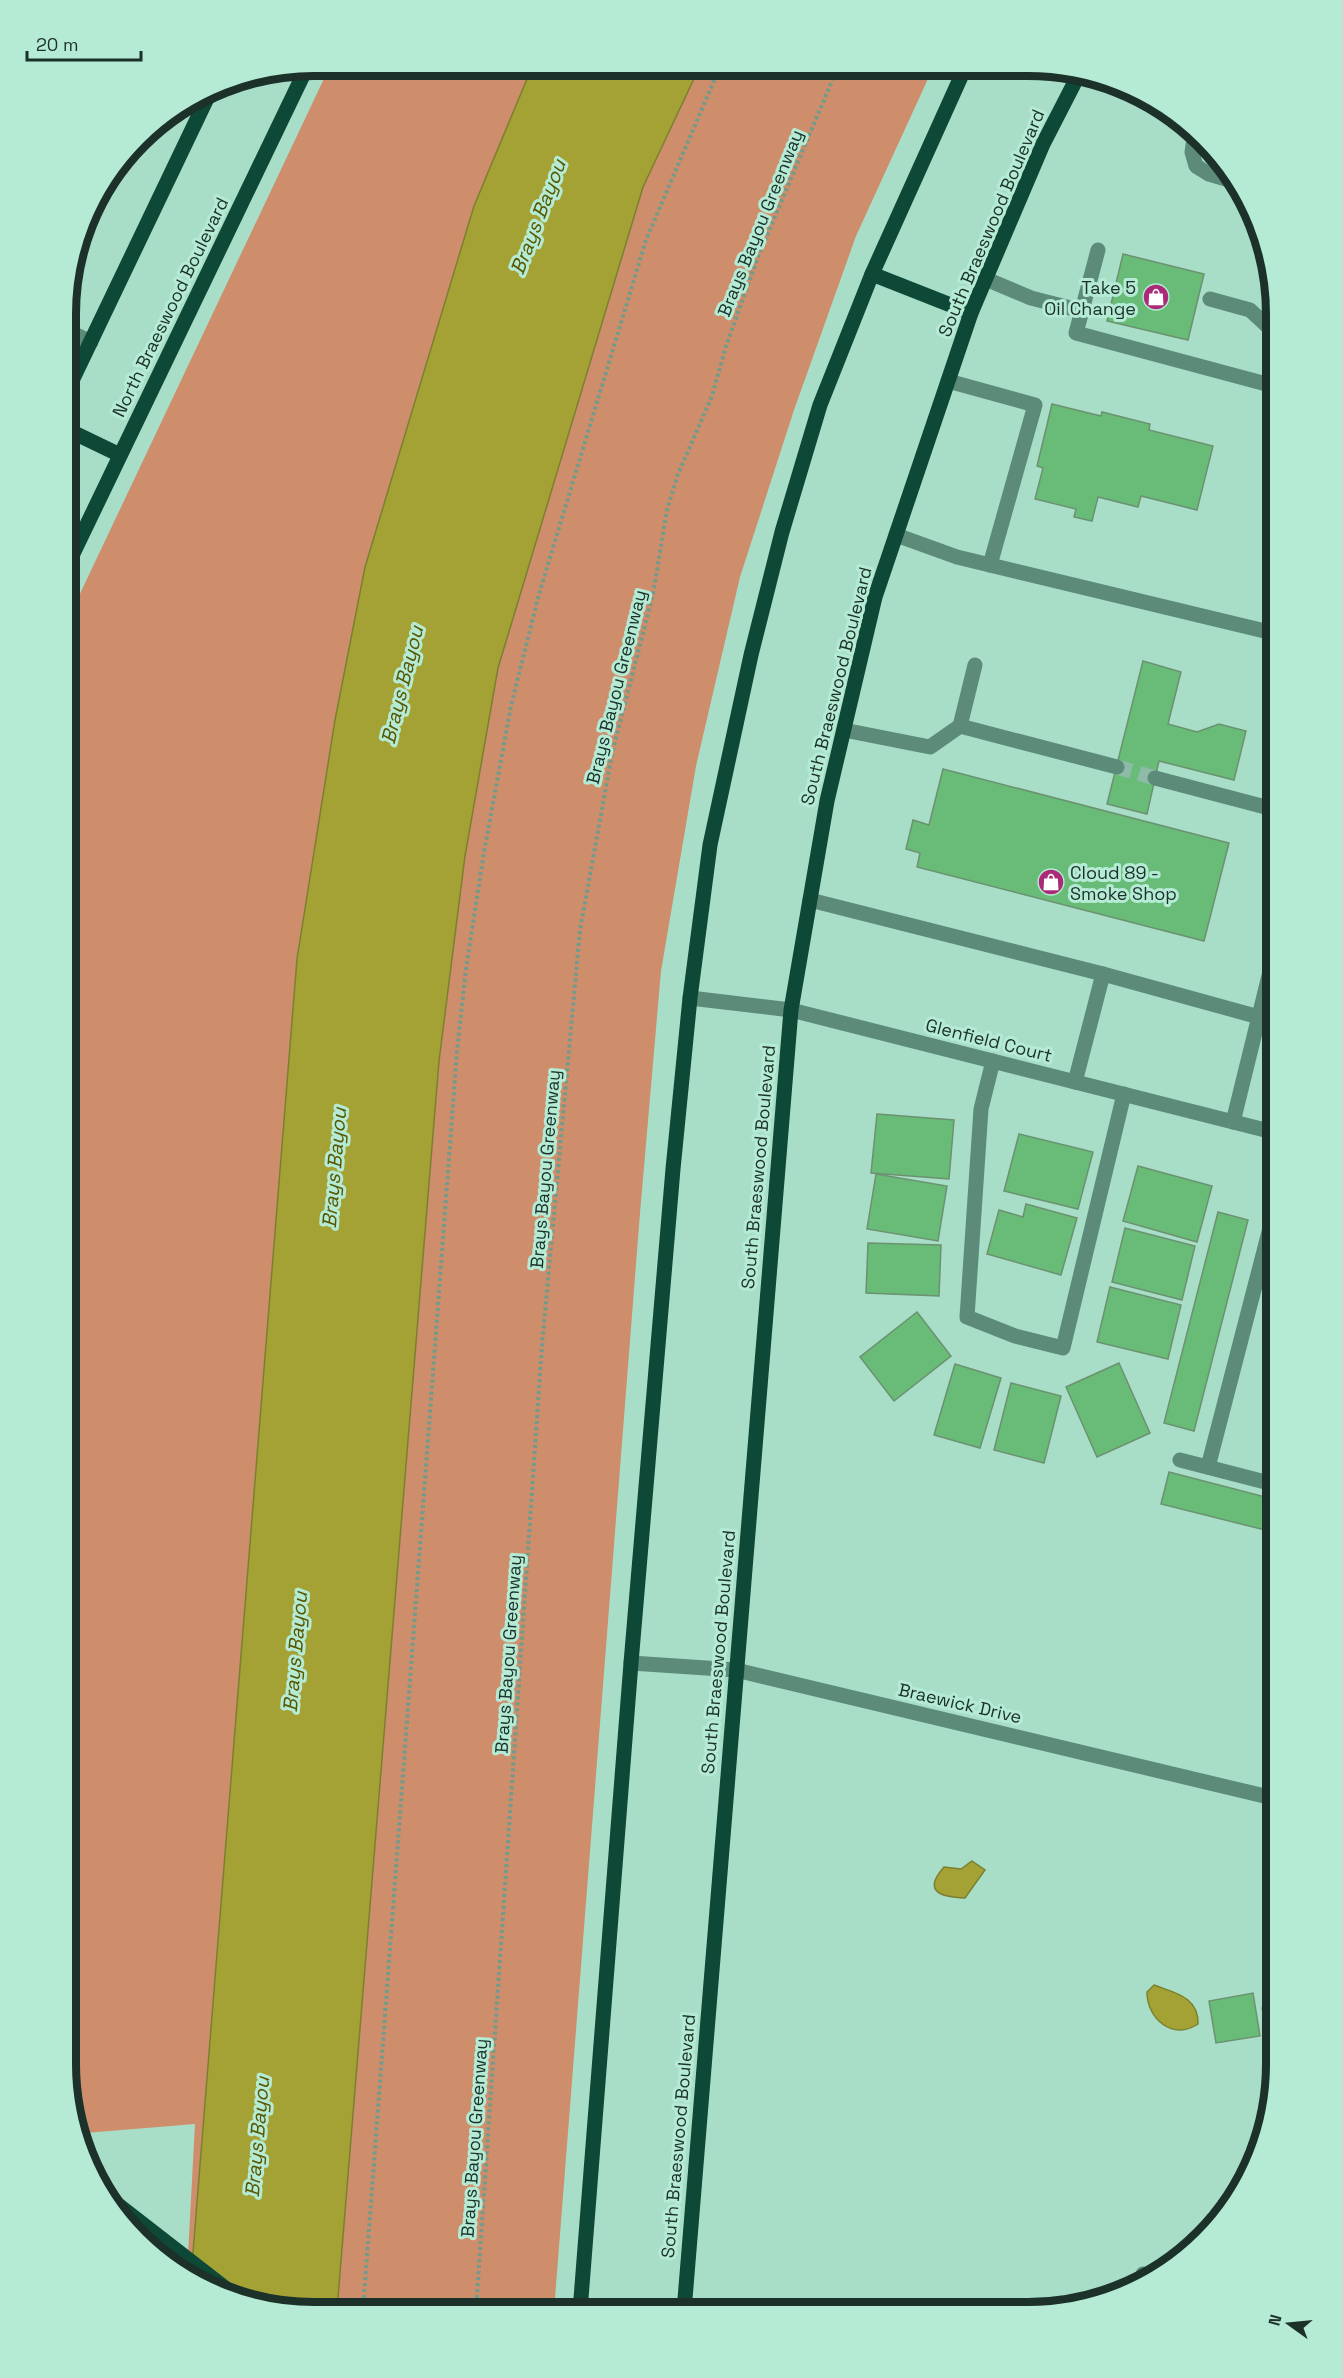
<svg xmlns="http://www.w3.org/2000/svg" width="1343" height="2378" font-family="'Space Grotesk',sans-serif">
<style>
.green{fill:#ce8d6b}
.water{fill:#a4a234;stroke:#7b8031;stroke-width:1.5}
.building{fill:#68bc77;stroke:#6c9171;stroke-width:1.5}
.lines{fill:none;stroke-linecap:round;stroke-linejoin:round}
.minor-tunnel{stroke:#8cbba8;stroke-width:15;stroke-dasharray:15 8;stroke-linecap:butt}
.path{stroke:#719b8a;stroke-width:4;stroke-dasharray:3 3;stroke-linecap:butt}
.minor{stroke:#5c8b79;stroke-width:15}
.major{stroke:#0e4938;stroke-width:15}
.labels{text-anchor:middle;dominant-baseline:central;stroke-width:6;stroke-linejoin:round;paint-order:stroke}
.street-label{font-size:18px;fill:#1b3129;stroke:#b5ebd5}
.poi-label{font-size:18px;fill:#1b3129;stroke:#b5ebd5;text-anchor:end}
.water-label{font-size:20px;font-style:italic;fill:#595701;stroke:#b5ebd5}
.rim{fill:none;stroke:#1b3129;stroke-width:8}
</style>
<rect width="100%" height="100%" fill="#a8dec8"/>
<polygon class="green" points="330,66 932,70 856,236 794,410 740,577 696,766 661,971 640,1213 554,2311 282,2310 219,2293 187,2274 195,2124 85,2133 76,2123 66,2063 68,619"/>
<g class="water">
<polygon points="532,67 699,68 643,187 498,668 465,856 439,1061 337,2310 282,2310 219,2293 191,2277 297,959 335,720 365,567 474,206"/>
<path d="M972,1861l13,9 -20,28c-22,-1 -44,-5 -21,-31l17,2z"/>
<path d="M1154,1985c21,8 45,12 44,39 -25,17 -51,-5 -51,-32z"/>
<path d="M1271,1996h5v31c-12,-7 -21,-21 -5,-31z"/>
</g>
<g class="building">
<polygon points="1123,254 1204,274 1188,340 1107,321"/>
<polygon points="1052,404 1101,416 1102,412 1150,424 1149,430 1213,446 1197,510 1141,496 1138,507 1098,497 1092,521 1074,517 1076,509 1035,499 1043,468 1037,466"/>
<polygon points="1143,661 1181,672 1168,724 1197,732 1219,724 1246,731 1234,780 1159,761 1147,814 1107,804"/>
<polygon points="943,769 1229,843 1204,941 917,867 920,853 906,849 913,820 929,825"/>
<polygon points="877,1114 954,1120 949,1179 871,1173"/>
<polygon points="1019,1134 1093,1152 1078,1209 1004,1191"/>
<polygon points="1138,1166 1212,1186 1197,1242 1123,1221"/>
<polygon points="876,1174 947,1186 938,1241 867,1229"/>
<polygon points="1026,1204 1077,1218 1061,1275 987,1254 999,1210 1023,1217"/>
<polygon points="1218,1212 1248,1220 1194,1431 1164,1423"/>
<polygon points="1125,1228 1195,1246 1182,1300 1112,1282"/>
<polygon points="868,1243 941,1245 939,1296 866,1293"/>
<polygon points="1110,1287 1181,1305 1168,1359 1097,1342"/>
<polygon points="917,1312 951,1356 894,1401 860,1357"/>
<polygon points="1119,1363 1150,1433 1097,1457 1066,1387"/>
<polygon points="955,1364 1001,1378 980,1448 934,1435"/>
<polygon points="1011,1383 1061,1396 1044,1463 994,1450"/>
<polygon points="1277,1401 1277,1443 1267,1440"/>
<polygon points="1169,1472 1277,1500 1277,1533 1161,1504"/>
<polygon points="1253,1993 1260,2036 1216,2043 1209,2001"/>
</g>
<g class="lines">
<polyline class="minor-tunnel" points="1117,767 1155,778"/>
<g class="path">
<polyline points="363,2310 457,1051 466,969 484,852 511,706 539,594 646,240 719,69"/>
<polyline points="476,2310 542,1345 580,930 612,754 653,594 667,510 678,474 712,396 726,346 758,257 837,69"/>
</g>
<g class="minor">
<polyline points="1195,131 1192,152 1196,166 1209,174 1239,183"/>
<polyline points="1098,250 1076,333 1270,385 1277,357"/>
<polyline points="986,279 1031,298 1082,311"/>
<polyline points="1210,299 1250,310 1277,335"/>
<polyline points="68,331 91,342"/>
<polyline points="948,381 1035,405 990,565"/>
<polyline points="896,535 957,557 1277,634"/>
<polyline points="960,726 975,665"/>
<polyline points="844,730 930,747 960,726 1117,767"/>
<polyline points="1155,778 1277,810"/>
<polyline points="810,900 1103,974 1259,1017"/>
<polyline points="690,998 791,1010 1277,1133"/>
<polyline points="993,1061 981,1109 967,1317 1015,1336 1063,1348 1124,1094"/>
<polyline points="1075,1082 1103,974"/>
<polyline points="1233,1122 1277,943"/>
<polyline points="1180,1460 1277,1485"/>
<polyline points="1208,1467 1277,1201"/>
<polyline points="631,1663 736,1670 1277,1799"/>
<polyline points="1143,2274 1151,2276"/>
</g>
<g class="major">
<polyline points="872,274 971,313"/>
<polyline points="68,389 211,90"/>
<polyline points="68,430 120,455"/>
<polyline points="68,564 307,67"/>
<polyline points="104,2194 238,2298"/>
<polyline points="580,2311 631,1663 673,1169 690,998 710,845 751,655 782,532 820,405 872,274 964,70"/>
<polyline points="684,2311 791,1010 827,801 875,597 971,313 1043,144 1080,72"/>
</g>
</g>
<defs>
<symbol id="shop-disc" viewBox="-11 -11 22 22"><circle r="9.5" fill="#ab2a78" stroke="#b5ebd5"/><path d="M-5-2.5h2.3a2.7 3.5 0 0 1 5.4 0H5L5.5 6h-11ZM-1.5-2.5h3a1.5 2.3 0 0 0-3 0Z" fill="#fff"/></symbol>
</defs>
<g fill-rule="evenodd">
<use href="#shop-disc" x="1141" y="282" width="30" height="30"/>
<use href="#shop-disc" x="1036" y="867" width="30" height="30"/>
</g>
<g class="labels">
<g class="street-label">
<text transform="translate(760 223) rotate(-68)">Brays Bayou Greenway</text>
<text transform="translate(991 223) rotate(-67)">South Braeswood Boulevard</text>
<text transform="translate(170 307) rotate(-64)">North Braeswood Boulevard</text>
<text transform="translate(836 686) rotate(-76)">South Braeswood Boulevard</text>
<text transform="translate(616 687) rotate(-76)">Brays Bayou Greenway</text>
<text transform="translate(989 1040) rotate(14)">Glenfield Court</text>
<text transform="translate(758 1167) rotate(-85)">South Braeswood Boulevard</text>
<text transform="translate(545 1169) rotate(-85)">Brays Bayou Greenway</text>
<text transform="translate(718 1652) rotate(-85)">South Braeswood Boulevard</text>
<text transform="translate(508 1654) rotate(-86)">Brays Bayou Greenway</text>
<text transform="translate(960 1703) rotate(13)">Braewick Drive</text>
<text transform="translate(678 2136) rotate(-85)">South Braeswood Boulevard</text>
<text transform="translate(474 2138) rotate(-86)">Brays Bayou Greenway</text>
</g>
<g class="poi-label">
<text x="1136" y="287">Take 5<tspan x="1136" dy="21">Oil Change</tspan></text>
<text x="1070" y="872" text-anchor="start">Cloud 89 -<tspan x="1070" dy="21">Smoke Shop</tspan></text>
</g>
<g class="water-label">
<text transform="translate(538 217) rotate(-69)">Brays Bayou</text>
<text transform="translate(402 685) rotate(-76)">Brays Bayou</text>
<text transform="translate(334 1168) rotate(-85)">Brays Bayou</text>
<text transform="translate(295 1652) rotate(-85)">Brays Bayou</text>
<text transform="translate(257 2137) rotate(-85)">Brays Bayou</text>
</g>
</g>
<path d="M0 0H1343V2378H0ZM314 76H1028A238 238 0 0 1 1266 314V2064A238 238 0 0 1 1028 2302H314A238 238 0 0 1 76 2064V314A238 238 0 0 1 314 76Z" fill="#b5ebd5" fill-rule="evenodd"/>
<path class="rim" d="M314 76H1028A238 238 0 0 1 1266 314V2064A238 238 0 0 1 1028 2302H314A238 238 0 0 1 76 2064V314A238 238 0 0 1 314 76Z"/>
<g transform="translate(1289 2324) rotate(285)" stroke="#b5ebd5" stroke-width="4.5" paint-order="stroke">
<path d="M0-4.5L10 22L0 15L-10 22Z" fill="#1b3129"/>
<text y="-9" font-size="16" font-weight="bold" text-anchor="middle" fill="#1b3129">N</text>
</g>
<path d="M27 51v9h114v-9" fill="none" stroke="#1b3129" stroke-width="3"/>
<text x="36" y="51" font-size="18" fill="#1b3129" stroke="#b5ebd5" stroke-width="4.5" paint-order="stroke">20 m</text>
</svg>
